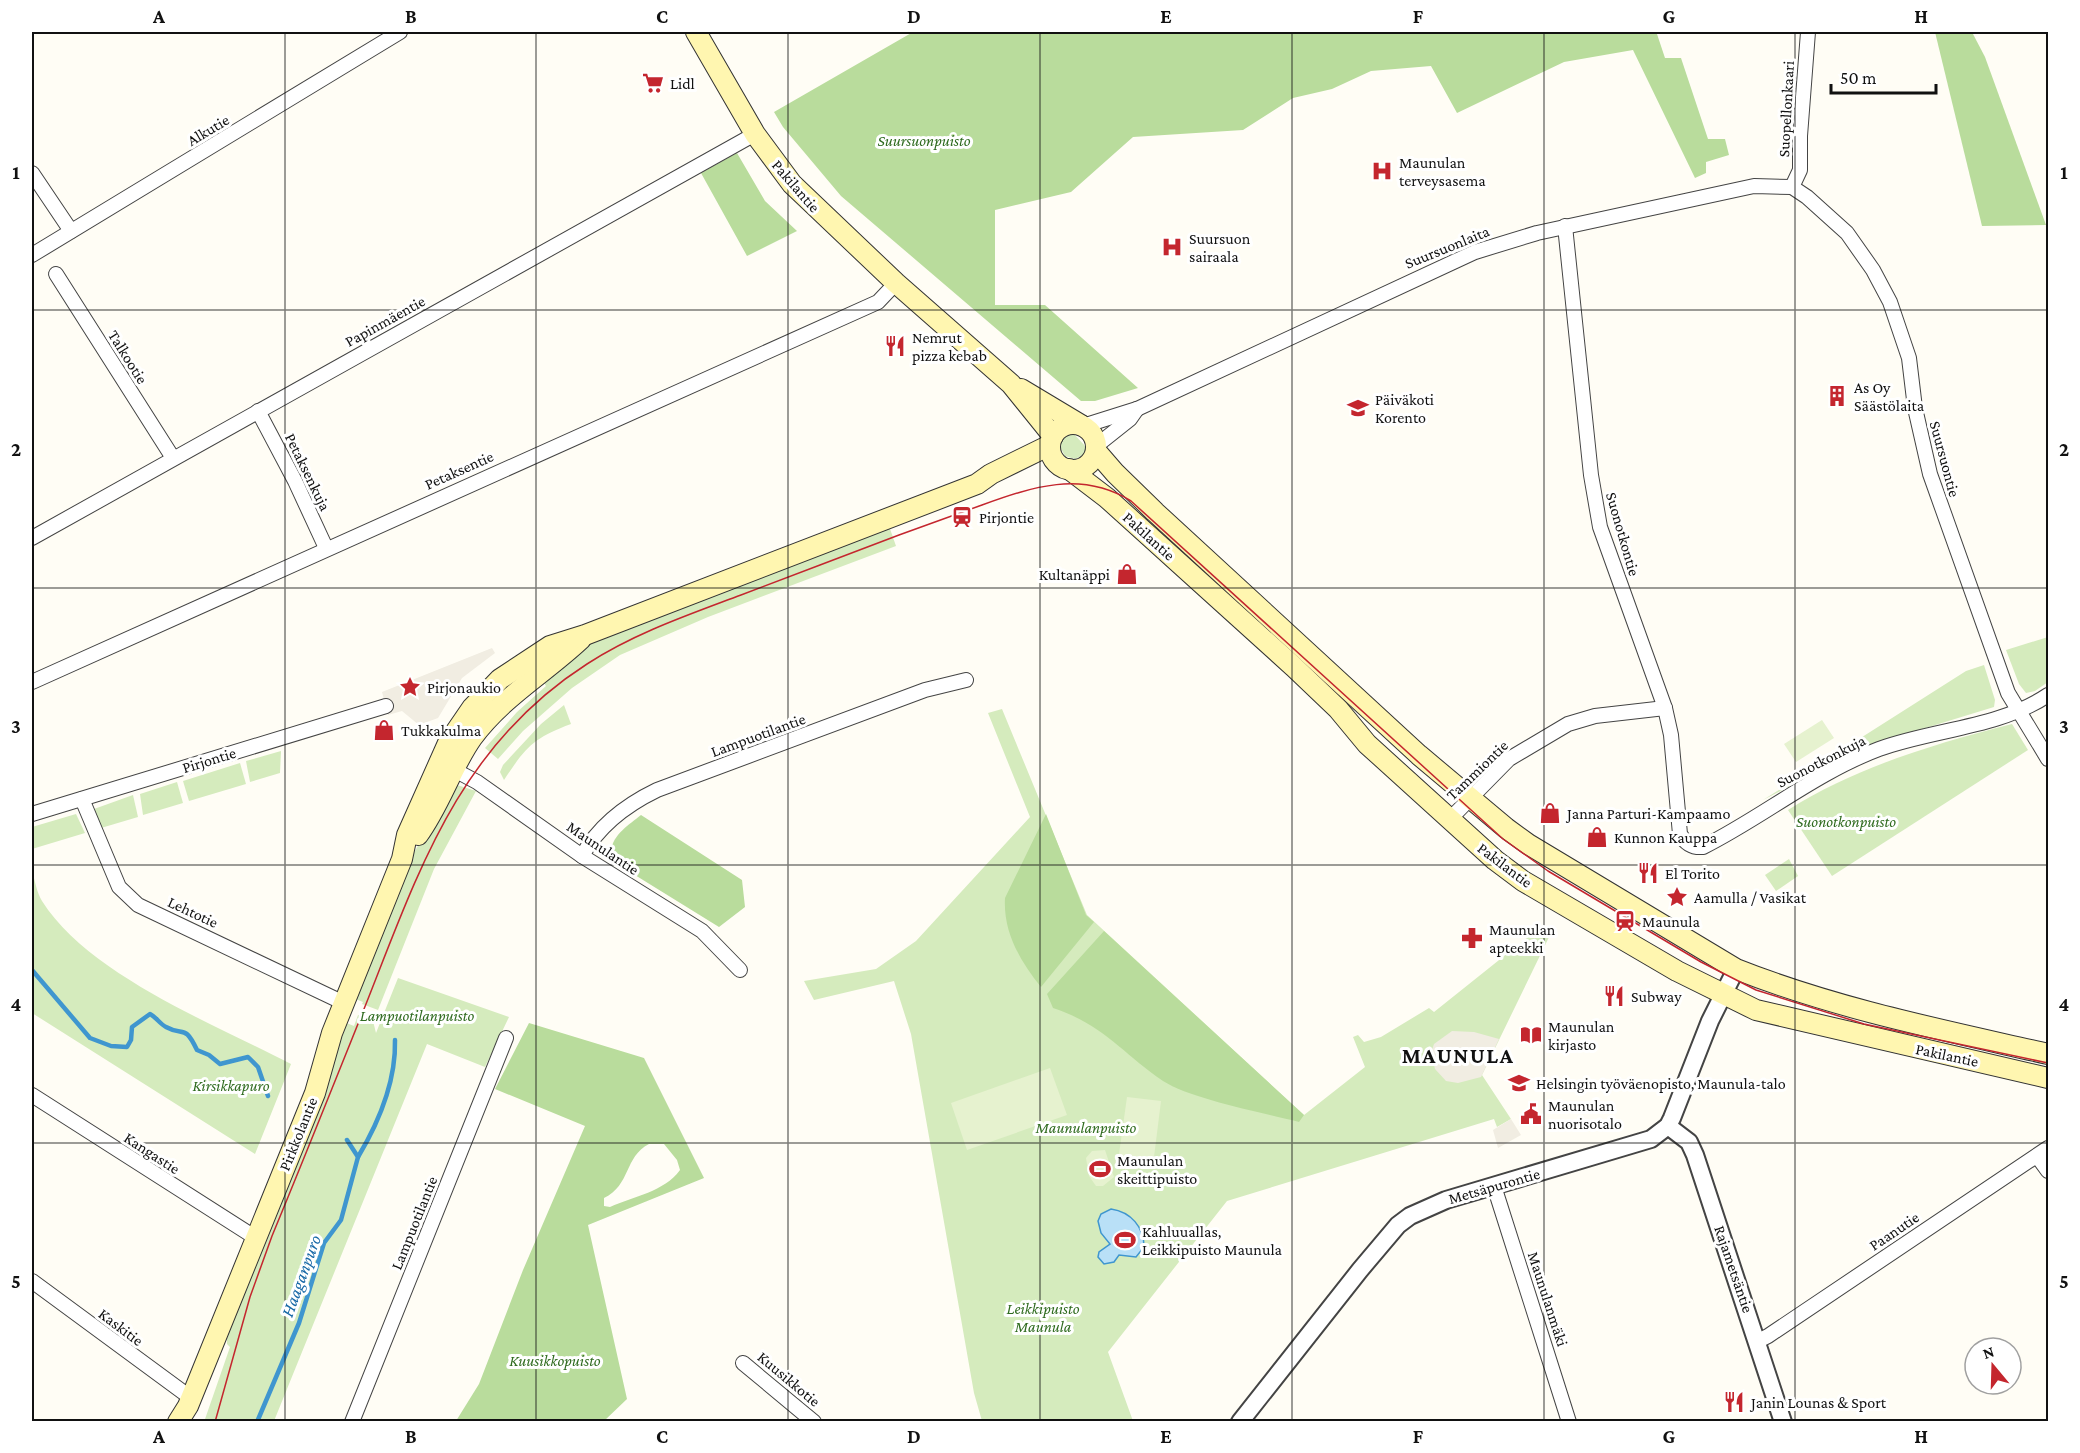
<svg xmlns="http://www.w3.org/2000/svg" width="2080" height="1453" font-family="'Crimson Pro',serif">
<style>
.green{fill:#d5ebbd}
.forest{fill:#b9dc9c;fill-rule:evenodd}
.pitch{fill:#e6f2cf}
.plaza{fill:#f1ede2}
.water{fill:#b9e0f7;stroke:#3f96cf;stroke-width:1.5}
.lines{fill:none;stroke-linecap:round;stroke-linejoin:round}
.stream{stroke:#3f96cf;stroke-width:4.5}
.minor-casing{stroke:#444;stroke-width:16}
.tertiary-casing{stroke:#444;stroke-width:20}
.secondary-casing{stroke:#333;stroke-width:22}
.minor{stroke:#fff;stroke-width:14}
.tertiary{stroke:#fff;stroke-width:16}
.secondary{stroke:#fff6b0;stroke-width:20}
.tram{stroke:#c4262e;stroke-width:1.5}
.grid{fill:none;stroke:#111;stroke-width:1.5;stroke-opacity:0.55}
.labels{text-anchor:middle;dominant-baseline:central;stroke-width:6;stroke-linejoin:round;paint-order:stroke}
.poi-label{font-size:16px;fill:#111;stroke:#fff;text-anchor:start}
.street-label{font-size:16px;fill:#111;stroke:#fff}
.park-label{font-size:16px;font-style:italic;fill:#2f6b1f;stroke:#fff}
.water-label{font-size:18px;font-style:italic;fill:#1768a6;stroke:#fff}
.district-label{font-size:22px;font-weight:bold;letter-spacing:1.5px;fill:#111;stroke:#fff}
.neatline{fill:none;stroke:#111;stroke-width:2}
.grid-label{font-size:20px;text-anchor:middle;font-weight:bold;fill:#111}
</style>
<rect width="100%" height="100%" fill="#fffdf5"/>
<g class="green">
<polygon points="1072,432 1087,448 1083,455 1075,459 1065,456 1060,447 1064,436"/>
<polygon points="889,526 896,546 708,617 620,655 572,688 523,731 498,759 485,748 517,712 546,686 542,680 579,648"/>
<polygon points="2048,637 2048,682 2035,691 2026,693 2019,684 2006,650"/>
<polygon points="1984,665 1995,700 1994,707 1870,745 1763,800 1966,671"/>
<path d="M564,705l7,19c-38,14 -45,23 -67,56l-4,-8 3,-7 38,-41z"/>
<polygon points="1002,709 1087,915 1304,1115 1365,1067 1353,1037 1358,1035 1364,1042 1381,1037 1429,1008 1434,1012 1538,929 1550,935 1482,1075 1511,1119 1497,1127 1494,1119 1227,1201 1108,1352 1133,1421 982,1421 974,1393 911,1034 894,981 814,1000 804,981 876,969 916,941 1030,817 988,713"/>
<path d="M2012,724l16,26 -196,126 -44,-66c68,-43 146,-66 224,-86z"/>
<polygon points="281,751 280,773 250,782 246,761"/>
<polygon points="240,763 246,784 189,801 183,781"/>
<polygon points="177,782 183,803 143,815 140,794"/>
<polygon points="457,785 476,791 434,869 378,1010 362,1004 363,1002 353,998 409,860"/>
<polygon points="133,795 138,817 101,828 94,809"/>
<polygon points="76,814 85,833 32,849 32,827"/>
<polygon points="1789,859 1798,876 1776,891 1765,875"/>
<path d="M32,871c3,10 5,22 10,30 47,74 172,123 249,163l-36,90 -223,-141z"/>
<polygon points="398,978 509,1017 485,1067 427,1044 274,1421 204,1422 230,1347 227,1344 227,1330 344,1022 354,1026 358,1015 373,1021 376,1033"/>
</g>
<g class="forest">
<polygon points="913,32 1674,32 1657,34 1665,58 1681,58 1708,139 1725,139 1729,155 1706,162 1706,173 1695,178 1633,50 1564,62 1457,113 1431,66 1371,71 1332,89 1293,98 1243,130 1133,137 1071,192 995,210 995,305 1045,305 1138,388 1095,401 1081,401 841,196 783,127 774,112"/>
<polygon points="1935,32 1973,34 1985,57 2046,225 1982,226"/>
<polygon points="737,153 765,201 797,231 747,256 701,173"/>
<path d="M1046,814l40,101 8,7 -53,65c-21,-26 -38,-55 -36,-89z"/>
<path d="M641,815l101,65 3,27 -26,20 -97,-60 -11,-16c2,-17 18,-26 30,-36z"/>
<path d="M1104,931l200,184 -5,7c-35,-9 -108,-23 -136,-41 -41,-28 -59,-56 -110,-73l-6,-14z"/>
<path d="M529,1023l115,35 60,120 -116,47 39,174 -23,22h-148l23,-37 44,-114 62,-144 -90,-37zM649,1144h15l13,16 3,10c-16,22 -46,26 -70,37l-6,-1v-8c27,-13 20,-41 45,-54z"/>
</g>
<g class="pitch">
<polygon points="1822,720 1834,738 1796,762 1784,744"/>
<polygon points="1050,1068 1067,1115 967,1150 951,1103"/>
<polygon points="1127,1097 1161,1101 1153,1165 1118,1161"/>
<polygon points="1105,1150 1114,1177 1103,1186 1096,1186 1089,1176 1086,1158 1092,1151"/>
</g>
<g class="plaza">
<polygon points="492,648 495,653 462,678 438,718 419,725 402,711 388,715 382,692"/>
<polygon points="1452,1031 1474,1032 1499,1039 1481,1077 1458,1083 1446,1081 1435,1069 1431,1053 1434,1044"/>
<polygon points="1511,1119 1521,1135 1498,1148 1493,1130"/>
</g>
<path class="water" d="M1111,1209c20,3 33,18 33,38l-8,10 -17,-2 -5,7 -10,2 -6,-7 1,-5 11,-8 -9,-11 -3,-12 3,-7z"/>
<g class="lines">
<g class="stream">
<path d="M32,970l58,68 21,8 16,1 4,-7 1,-13 18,-13c6,3 10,10 16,13 18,10 18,-4 31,23l12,5 11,9 28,-7 10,10 10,29"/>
<path d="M358,1157c21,-35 38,-76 37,-117"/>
<polyline points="257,1422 299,1323 324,1243 341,1220 358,1157 347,1140"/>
</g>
<defs>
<g id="minor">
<polyline points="32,173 71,231"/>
<polyline points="1792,187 1800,170 1800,136 1808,32"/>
<path d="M1565,226l26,249 9,52 65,181 6,27 9,99c5,9 11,14 23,13 60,-30 112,-74 176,-98 55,-20 120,-21 169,-54"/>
<polyline points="32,255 400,32"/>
<polyline points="56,274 173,458"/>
<polyline points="258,411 295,481 326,548"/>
<polyline points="1083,426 1137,409 1475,252 1537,233 1754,186 1792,187 1807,197 1847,233 1873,270 1890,302 1909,358 1915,408 1930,474 2008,693 2048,759"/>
<polyline points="1096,446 1130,419 1137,409"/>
<polyline points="32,538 755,134"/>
<polyline points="32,682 878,302 896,283"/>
<polyline points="447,766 477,782 582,856 702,931 740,970"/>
<polyline points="82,799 119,887 138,905 344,1003"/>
<polyline points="32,814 386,706"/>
<polyline points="1449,820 1509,759 1568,724 1595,716 1665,708"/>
<path d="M582,856c17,-31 44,-51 75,-66l268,-100 41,-10"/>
<polyline points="32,1095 256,1238"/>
<polyline points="2037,1156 2048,1171"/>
<polyline points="1494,1186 1569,1422"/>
<polyline points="32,1281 191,1398"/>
<polyline points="1758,1341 1768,1336 2048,1148"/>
<polyline points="743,1363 814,1422"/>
<polyline points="352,1422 506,1038"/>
</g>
<g id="tertiary">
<polyline points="1668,1126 1689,1142 1695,1155 1783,1422"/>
<polyline points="1240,1422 1360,1270 1398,1225 1410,1216 1446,1200 1651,1139 1668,1126 1672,1118 1710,1021 1736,969"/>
</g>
<g id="secondary">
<polyline points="696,32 755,134 792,184 896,283 1011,384 1053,436"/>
<polyline points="1021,389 1081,425"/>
<circle cx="1073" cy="447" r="23"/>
<path d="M1096,451l19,22 40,39 264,243 87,73 22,16 208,125c101,40 207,61 312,85"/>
<polyline points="1069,469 1107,498 1294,667 1338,709 1367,744 1495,860 1523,881 1677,971 1756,1010 2048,1078"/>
<path d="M418,835c22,-30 33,-67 54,-97 30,-41 73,-65 109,-99"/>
<polyline points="178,1422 188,1406 315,1093 332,1033 402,859 407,835 448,743 472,708 500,679 550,646 585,635 977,484 991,474 1050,445"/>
</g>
</defs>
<use href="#minor" class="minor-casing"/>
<use href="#tertiary" class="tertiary-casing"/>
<use href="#secondary" class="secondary-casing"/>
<use href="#minor" class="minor"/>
<use href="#tertiary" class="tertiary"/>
<use href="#secondary" class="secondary"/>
<path class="tram" d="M215,1422l35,-125 22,-61c32,-77 63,-155 94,-232 53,-134 93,-258 221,-340 48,-31 101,-49 154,-69 53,-20 105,-40 158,-60 28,-10 55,-20 83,-30 50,-18 99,-35 149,-4l372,338 45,32 153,91 55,28 108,34 184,39"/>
</g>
<path class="grid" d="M285,32v1390M536,32v1390M788,32v1390M1040,32v1390M1292,32v1390M1544,32v1390M1795,32v1390M32,310h2016M32,588h2016M32,865h2016M32,1143h2016"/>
<defs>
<symbol id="supermarket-bare" viewBox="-9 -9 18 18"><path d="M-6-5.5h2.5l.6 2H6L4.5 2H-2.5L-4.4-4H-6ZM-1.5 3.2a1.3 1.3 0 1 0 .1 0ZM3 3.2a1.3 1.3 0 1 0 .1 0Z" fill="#c4262e" stroke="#fff" stroke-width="2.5" paint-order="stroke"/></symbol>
<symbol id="hospital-bare" viewBox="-9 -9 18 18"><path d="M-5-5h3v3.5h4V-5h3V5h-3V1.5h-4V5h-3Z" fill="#c4262e" stroke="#fff" stroke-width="2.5" paint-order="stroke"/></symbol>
<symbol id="restaurant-bare" viewBox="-9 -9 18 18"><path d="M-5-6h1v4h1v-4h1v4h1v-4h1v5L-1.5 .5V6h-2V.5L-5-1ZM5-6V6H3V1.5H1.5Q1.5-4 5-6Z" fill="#c4262e" stroke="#fff" stroke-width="2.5" paint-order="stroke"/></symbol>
<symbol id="building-bare" viewBox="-9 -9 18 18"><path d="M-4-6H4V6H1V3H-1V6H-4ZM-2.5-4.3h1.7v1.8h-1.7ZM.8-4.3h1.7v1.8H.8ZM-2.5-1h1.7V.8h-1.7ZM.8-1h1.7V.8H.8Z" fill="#c4262e" stroke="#fff" stroke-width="2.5" paint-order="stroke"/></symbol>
<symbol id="school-bare" viewBox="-9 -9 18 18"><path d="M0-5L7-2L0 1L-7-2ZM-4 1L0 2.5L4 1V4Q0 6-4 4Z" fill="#c4262e" stroke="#fff" stroke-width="2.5" paint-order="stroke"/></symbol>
<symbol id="station-bare" viewBox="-9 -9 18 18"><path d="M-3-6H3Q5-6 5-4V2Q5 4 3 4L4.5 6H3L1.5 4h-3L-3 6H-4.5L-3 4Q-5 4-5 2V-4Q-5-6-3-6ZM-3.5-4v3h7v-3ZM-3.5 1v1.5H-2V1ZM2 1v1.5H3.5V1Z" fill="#c4262e" stroke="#fff" stroke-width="2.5" paint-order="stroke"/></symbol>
<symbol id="shop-bare" viewBox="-9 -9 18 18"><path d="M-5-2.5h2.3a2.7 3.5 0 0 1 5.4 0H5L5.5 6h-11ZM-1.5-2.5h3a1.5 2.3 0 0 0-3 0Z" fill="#c4262e" stroke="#fff" stroke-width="2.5" paint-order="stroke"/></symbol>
<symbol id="sight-bare" viewBox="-9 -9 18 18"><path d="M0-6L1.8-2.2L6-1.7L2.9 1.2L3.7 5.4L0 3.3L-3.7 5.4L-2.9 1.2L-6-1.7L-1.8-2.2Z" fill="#c4262e" stroke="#fff" stroke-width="2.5" paint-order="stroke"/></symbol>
<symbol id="pharmacy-bare" viewBox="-9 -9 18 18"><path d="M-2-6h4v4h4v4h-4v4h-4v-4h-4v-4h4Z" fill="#c4262e" stroke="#fff" stroke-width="2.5" paint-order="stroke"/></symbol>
<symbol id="library-bare" viewBox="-9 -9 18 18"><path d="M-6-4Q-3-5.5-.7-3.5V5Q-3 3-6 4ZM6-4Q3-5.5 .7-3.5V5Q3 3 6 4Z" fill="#c4262e" stroke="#fff" stroke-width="2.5" paint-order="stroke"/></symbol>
<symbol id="civic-bare" viewBox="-9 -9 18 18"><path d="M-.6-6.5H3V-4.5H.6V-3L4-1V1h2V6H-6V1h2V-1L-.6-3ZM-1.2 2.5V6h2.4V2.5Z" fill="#c4262e" stroke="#fff" stroke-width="2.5" paint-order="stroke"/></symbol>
<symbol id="stadium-bare" viewBox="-9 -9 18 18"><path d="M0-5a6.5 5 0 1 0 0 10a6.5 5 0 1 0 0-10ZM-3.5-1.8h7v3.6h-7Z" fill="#c4262e" stroke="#fff" stroke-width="2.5" paint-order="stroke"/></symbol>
</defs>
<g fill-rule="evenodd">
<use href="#supermarket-bare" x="638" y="68" width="30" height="30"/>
<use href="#hospital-bare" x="1367" y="156" width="30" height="30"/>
<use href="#hospital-bare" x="1157" y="232" width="30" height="30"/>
<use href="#restaurant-bare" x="880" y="331" width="30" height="30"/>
<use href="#building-bare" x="1822" y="381" width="30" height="30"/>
<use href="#school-bare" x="1343" y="393" width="30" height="30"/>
<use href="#station-bare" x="947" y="502" width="30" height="30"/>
<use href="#shop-bare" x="1112" y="559" width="30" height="30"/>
<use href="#sight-bare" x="395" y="672" width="30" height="30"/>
<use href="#shop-bare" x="369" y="715" width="30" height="30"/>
<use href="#shop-bare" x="1535" y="798" width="30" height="30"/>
<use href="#shop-bare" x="1582" y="822" width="30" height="30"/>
<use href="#restaurant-bare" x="1633" y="858" width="30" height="30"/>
<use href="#sight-bare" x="1662" y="882" width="30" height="30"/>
<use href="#station-bare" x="1610" y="906" width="30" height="30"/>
<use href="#pharmacy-bare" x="1457" y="923" width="30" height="30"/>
<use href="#restaurant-bare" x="1599" y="981" width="30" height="30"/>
<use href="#library-bare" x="1516" y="1020" width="30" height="30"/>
<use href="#school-bare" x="1504" y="1068" width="30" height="30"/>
<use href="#civic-bare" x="1516" y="1099" width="30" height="30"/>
<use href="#stadium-bare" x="1085" y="1154" width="30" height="30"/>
<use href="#stadium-bare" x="1110" y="1225" width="30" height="30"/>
<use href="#restaurant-bare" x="1719" y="1387" width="30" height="30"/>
</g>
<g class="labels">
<g class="poi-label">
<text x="670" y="83">Lidl</text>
<text x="1399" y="162">Maunulan<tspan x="1399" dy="18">terveysasema</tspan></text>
<text x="1189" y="238">Suursuon<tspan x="1189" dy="18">sairaala</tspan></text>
<text x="912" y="337">Nemrut<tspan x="912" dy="18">pizza kebab</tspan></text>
<text x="1854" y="387">As Oy<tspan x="1854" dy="18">Säästölaita</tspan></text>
<text x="1375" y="399">Päiväkoti<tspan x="1375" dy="18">Korento</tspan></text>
<text x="979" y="517">Pirjontie</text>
<text x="1110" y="574" text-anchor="end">Kultanäppi</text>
<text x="427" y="687">Pirjonaukio</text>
<text x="401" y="730">Tukkakulma</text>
<text x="1567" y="813">Janna Parturi-Kampaamo</text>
<text x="1614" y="837">Kunnon Kauppa</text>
<text x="1665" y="873">El Torito</text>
<text x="1694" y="897">Aamulla / Vasikat</text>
<text x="1642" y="921">Maunula</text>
<text x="1489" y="929">Maunulan<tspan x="1489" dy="18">apteekki</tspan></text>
<text x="1631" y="996">Subway</text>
<text x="1548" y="1026">Maunulan<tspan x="1548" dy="18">kirjasto</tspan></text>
<text x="1536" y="1083">Helsingin työväenopisto, Maunula-talo</text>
<text x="1548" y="1105">Maunulan<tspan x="1548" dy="18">nuorisotalo</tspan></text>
<text x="1117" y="1160">Maunulan<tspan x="1117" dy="18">skeittipuisto</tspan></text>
<text x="1142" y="1231">Kahluuallas,<tspan x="1142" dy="18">Leikkipuisto Maunula</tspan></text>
<text x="1751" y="1402">Janin Lounas &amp; Sport</text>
</g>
<g class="street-label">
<text transform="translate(1786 109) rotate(-87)">Suopellonkaari</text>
<text transform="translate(208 130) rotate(-31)">Alkutie</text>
<text transform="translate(796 186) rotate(49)">Pakilantie</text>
<text transform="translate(1447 247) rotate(-22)">Suursuonlaita</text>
<text transform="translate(385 321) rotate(-29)">Papinmäentie</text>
<text transform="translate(128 357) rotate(58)">Talkootie</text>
<text transform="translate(1945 459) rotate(75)">Suursuontie</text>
<text transform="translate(459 470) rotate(-24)">Petaksentie</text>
<text transform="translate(308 472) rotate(64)">Petaksenkuja</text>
<text transform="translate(1623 534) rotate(74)">Suonotkontie</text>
<text transform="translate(1149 536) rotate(42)">Pakilantie</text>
<text transform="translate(758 735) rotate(-20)">Lampuotilantie</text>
<text transform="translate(209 760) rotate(-17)">Pirjontie</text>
<text transform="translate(1821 761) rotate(-27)">Suonotkonkuja</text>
<text transform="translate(1477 770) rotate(-44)">Tammiontie</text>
<text transform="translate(603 848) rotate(34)">Maunulantie</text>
<text transform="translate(1505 865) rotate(37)">Pakilantie</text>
<text transform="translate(193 912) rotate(25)">Lehtotie</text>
<text transform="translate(1947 1055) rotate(12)">Pakilantie</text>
<text transform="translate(298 1134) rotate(-68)">Pirkkolantie</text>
<text transform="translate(152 1153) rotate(33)">Kangastie</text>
<text transform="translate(1494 1186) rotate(-16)">Metsäpurontie</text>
<text transform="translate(414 1223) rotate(-68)">Lampuotilantie</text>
<text transform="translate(1894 1231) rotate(-34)">Paanutie</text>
<text transform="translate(1734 1269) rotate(71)">Rajametsäntie</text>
<text transform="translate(1548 1299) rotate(72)">Maunulanmäki</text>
<text transform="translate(121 1327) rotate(37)">Kaskitie</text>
<text transform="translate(789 1379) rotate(40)">Kuusikkotie</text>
</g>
<g class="park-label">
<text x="924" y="140">Suursuonpuisto</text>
<text x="1846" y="821">Suonotkonpuisto</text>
<text x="417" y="1015">Lampuotilanpuisto</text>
<text x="231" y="1085">Kirsikkapuro</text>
<text x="1086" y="1127">Maunulanpuisto</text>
<text x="1043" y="1308">Leikkipuisto<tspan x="1043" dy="18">Maunula</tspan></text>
<text x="555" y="1360">Kuusikkopuisto</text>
</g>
<g class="water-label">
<text transform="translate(301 1276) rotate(-70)">Haaganpuro</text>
</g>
<g class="district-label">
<text x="1458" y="1055">MAUNULA</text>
</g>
</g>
<rect width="2080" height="1453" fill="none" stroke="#ffffff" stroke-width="66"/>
<g transform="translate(1993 1366) rotate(341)"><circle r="28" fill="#ffffff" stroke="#a0a0a0" stroke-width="1.5"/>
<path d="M0-4.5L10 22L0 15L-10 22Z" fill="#c4262e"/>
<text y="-9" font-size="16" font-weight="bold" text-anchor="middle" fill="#111111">N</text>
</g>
<path d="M1831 84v9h105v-9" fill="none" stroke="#111111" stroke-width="3"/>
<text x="1840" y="84" font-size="18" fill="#111111" stroke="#ffffff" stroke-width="4.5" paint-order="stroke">50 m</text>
<rect x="33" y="33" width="2014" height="1387" class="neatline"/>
<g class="grid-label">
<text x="159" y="23">A</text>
<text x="411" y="23">B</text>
<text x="662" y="23">C</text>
<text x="914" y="23">D</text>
<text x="1166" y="23">E</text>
<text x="1418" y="23">F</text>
<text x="1669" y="23">G</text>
<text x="1921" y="23">H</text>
<text x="16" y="179">1</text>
<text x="2064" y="179">1</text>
<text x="16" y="456">2</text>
<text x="2064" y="456">2</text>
<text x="16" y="733">3</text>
<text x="2064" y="733">3</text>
<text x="16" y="1011">4</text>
<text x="2064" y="1011">4</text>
<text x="16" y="1288">5</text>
<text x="2064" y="1288">5</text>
<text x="159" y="1443">A</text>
<text x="411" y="1443">B</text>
<text x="662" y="1443">C</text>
<text x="914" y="1443">D</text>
<text x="1166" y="1443">E</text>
<text x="1418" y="1443">F</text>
<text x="1669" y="1443">G</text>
<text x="1921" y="1443">H</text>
</g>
</svg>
